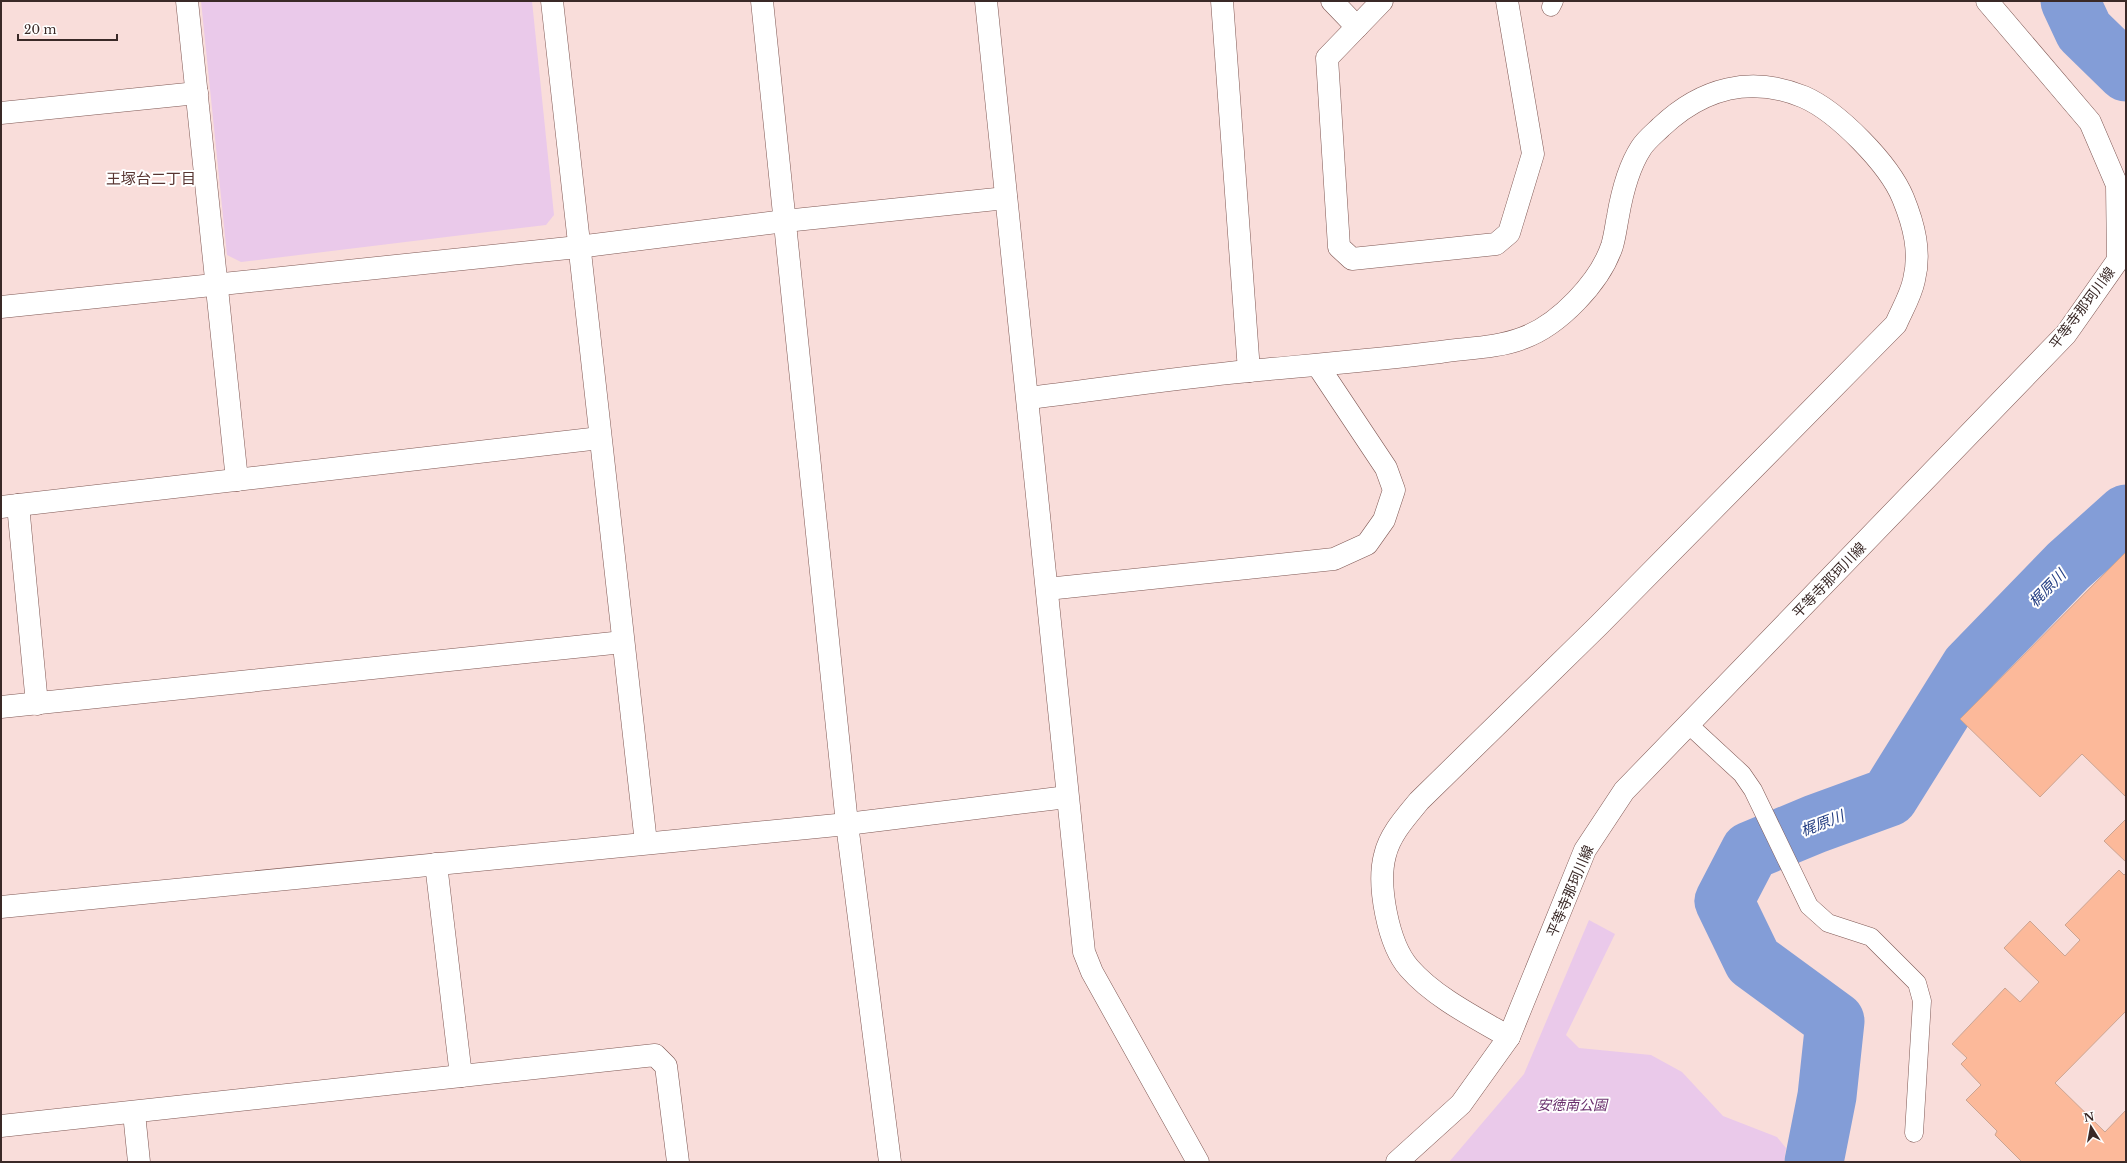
<svg xmlns="http://www.w3.org/2000/svg" width="2127" height="1163" font-family="'Libre Baskerville','Noto Sans JP',serif">
<style>
.green{fill:#eac9ea}
.lines{fill:none;stroke-linecap:round;stroke-linejoin:round}
.river{stroke:#839dd7;stroke-width:59}
.building{fill:#fcb99a;stroke:#cba492}
.service-casing{stroke:#7f5854;stroke-width:19}
.minor-casing{stroke:#7f5854;stroke-width:23}
.tertiary-casing{stroke:#7f5854;stroke-width:23}
.secondary-casing{stroke:#7f5854;stroke-width:23}
.service{stroke:#fff;stroke-width:18}
.minor{stroke:#fff;stroke-width:22}
.tertiary{stroke:#fff;stroke-width:22}
.secondary{stroke:#fff;stroke-width:22}
.labels{text-anchor:middle;dominant-baseline:central;stroke-width:4;stroke-linejoin:round;paint-order:stroke}
.street-label{font-size:14px;fill:#3a2927;stroke:#fff}
.park-label{font-size:14px;font-style:italic;fill:#682d6b;stroke:#fff}
.neighbourhood-label{font-size:15px;fill:#583531;stroke:#fff}
.water-label{font-size:15px;font-style:italic;fill:#243e83;stroke:#fff}
</style>
<rect width="100%" height="100%" fill="#f9ddda"/>
<g class="green">
<polygon points="201,1 532,1 554,215 546,225 241,262 227,255"/>
<polygon points="1589,920 1615,934 1566,1035 1579,1048 1651,1055 1682,1072 1723,1116 1777,1137 1786,1148 1784,1162 1449,1162 1524,1074"/>
</g>
<g class="lines">
<g class="river">
<polyline points="2070,1 2084,31 2126,72"/>
<polyline points="1814,1162 1827,1096 1835,1021 1753,961 1724,901 1750,851 1815,824 1889,797 1970,667 2068,566 2126,514"/>
</g>
</g>
<g class="building">
<polygon points="2126,552 2126,797 2082,754 2040,797 1960,719"/>
<polygon points="2126,819 2126,862 2104,841"/>
<polygon points="2119,870 2124,875 2126,873 2126,1011 2055,1083 2105,1132 2126,1110 2126,1162 2022,1162 1995,1135 1997,1131 1966,1100 1981,1085 1961,1064 1967,1058 1952,1044 2005,988 2020,1002 2039,982 2004,948 2030,921 2065,956 2080,940 2065,925"/>
</g>
<g class="lines">
<defs>
<g id="service">
<polyline points="1551,7 1554,1"/>
<polyline points="1689,725 1742,774 1753,790 1809,906 1828,923 1871,937 1917,983 1922,1001 1914,1133"/>
</g>
<g id="minor">
<polyline points="187,1 237,480"/>
<polyline points="552,1 646,843"/>
<polyline points="986,1 1084,952 1092,972 1198,1162"/>
<polyline points="1222,1 1249,371"/>
<polyline points="1332,1 1357,27"/>
<polyline points="1382,1 1327,58 1339,247 1352,259 1496,244 1509,233 1533,154 1507,1"/>
<polyline points="1,113 197,93"/>
<polyline points="1,307 578,247 785,221 1006,198"/>
<path d="M1029,398c73,-9 146,-20 220,-27 64,-6 127,-11 191,-19 27,-4 57,-4 83,-14 36,-13 77,-56 89,-92 3,-10 4,-20 6,-30 4,-23 10,-48 23,-68 5,-8 14,-15 20,-21 41,-39 90,-52 143,-30 34,15 85,67 99,101 11,27 18,54 11,82 -3,15 -12,30 -18,44l-297,301 -180,176c-13,16 -29,33 -34,54 -8,30 3,89 24,113 25,29 67,50 100,69"/>
<polyline points="18,505 37,704"/>
<polyline points="1,507 600,438"/>
<polyline points="1047,589 1334,559 1367,544 1384,520 1394,490 1386,468 1318,366"/>
<polyline points="1,707 623,642"/>
<polyline points="436,864 461,1076 655,1055 666,1066 678,1162"/>
<polyline points="1,907 847,824 1067,797"/>
<polyline points="134,1113 139,1162"/>
<polyline points="1,1126 461,1076"/>
</g>
<polyline id="tertiary" points="762,1 847,824 890,1162"/>
<polyline id="secondary" points="1397,1162 1461,1104 1509,1037 1585,850 1624,791 2066,334 2118,260 2117,185 2090,122 1987,1"/>
</defs>
<use href="#service" class="service-casing"/>
<use href="#minor" class="minor-casing"/>
<use href="#tertiary" class="tertiary-casing"/>
<use href="#secondary" class="secondary-casing"/>
<use href="#service" class="service"/>
<use href="#minor" class="minor"/>
<use href="#tertiary" class="tertiary"/>
<use href="#secondary" class="secondary"/>
</g>
<g class="labels">
<g class="street-label">
<text transform="translate(2082 308) rotate(-53)">平等寺那珂川線</text>
<text transform="translate(1829 580) rotate(-46)">平等寺那珂川線</text>
<text transform="translate(1570 891) rotate(-67)">平等寺那珂川線</text>
</g>
<g class="park-label">
<text x="1572" y="1105">安徳南公園</text>
</g>
<g class="neighbourhood-label">
<text x="151" y="178">王塚台二丁目</text>
</g>
<g class="water-label">
<text transform="translate(2047 588) rotate(-46)">梶原川</text>
<text transform="translate(1822 823) rotate(-21)">梶原川</text>
</g>
</g>
<rect width="2127" height="1163" fill="none" stroke="#3a2927" stroke-width="4"/>
<g transform="translate(2091 1127) rotate(349)" stroke="#ffffff" stroke-width="3" paint-order="stroke">
<path d="M0-3L7 15L0 10L-7 15Z" fill="#3a2927"/>
<text y="-6" font-size="11" font-weight="bold" text-anchor="middle" fill="#3a2927">N</text>
</g>
<path d="M18 34v6h99v-6" fill="none" stroke="#3a2927" stroke-width="2"/>
<text x="24" y="34" font-size="12" fill="#3a2927" stroke="#ffffff" stroke-width="3" paint-order="stroke">20 m</text>
</svg>
